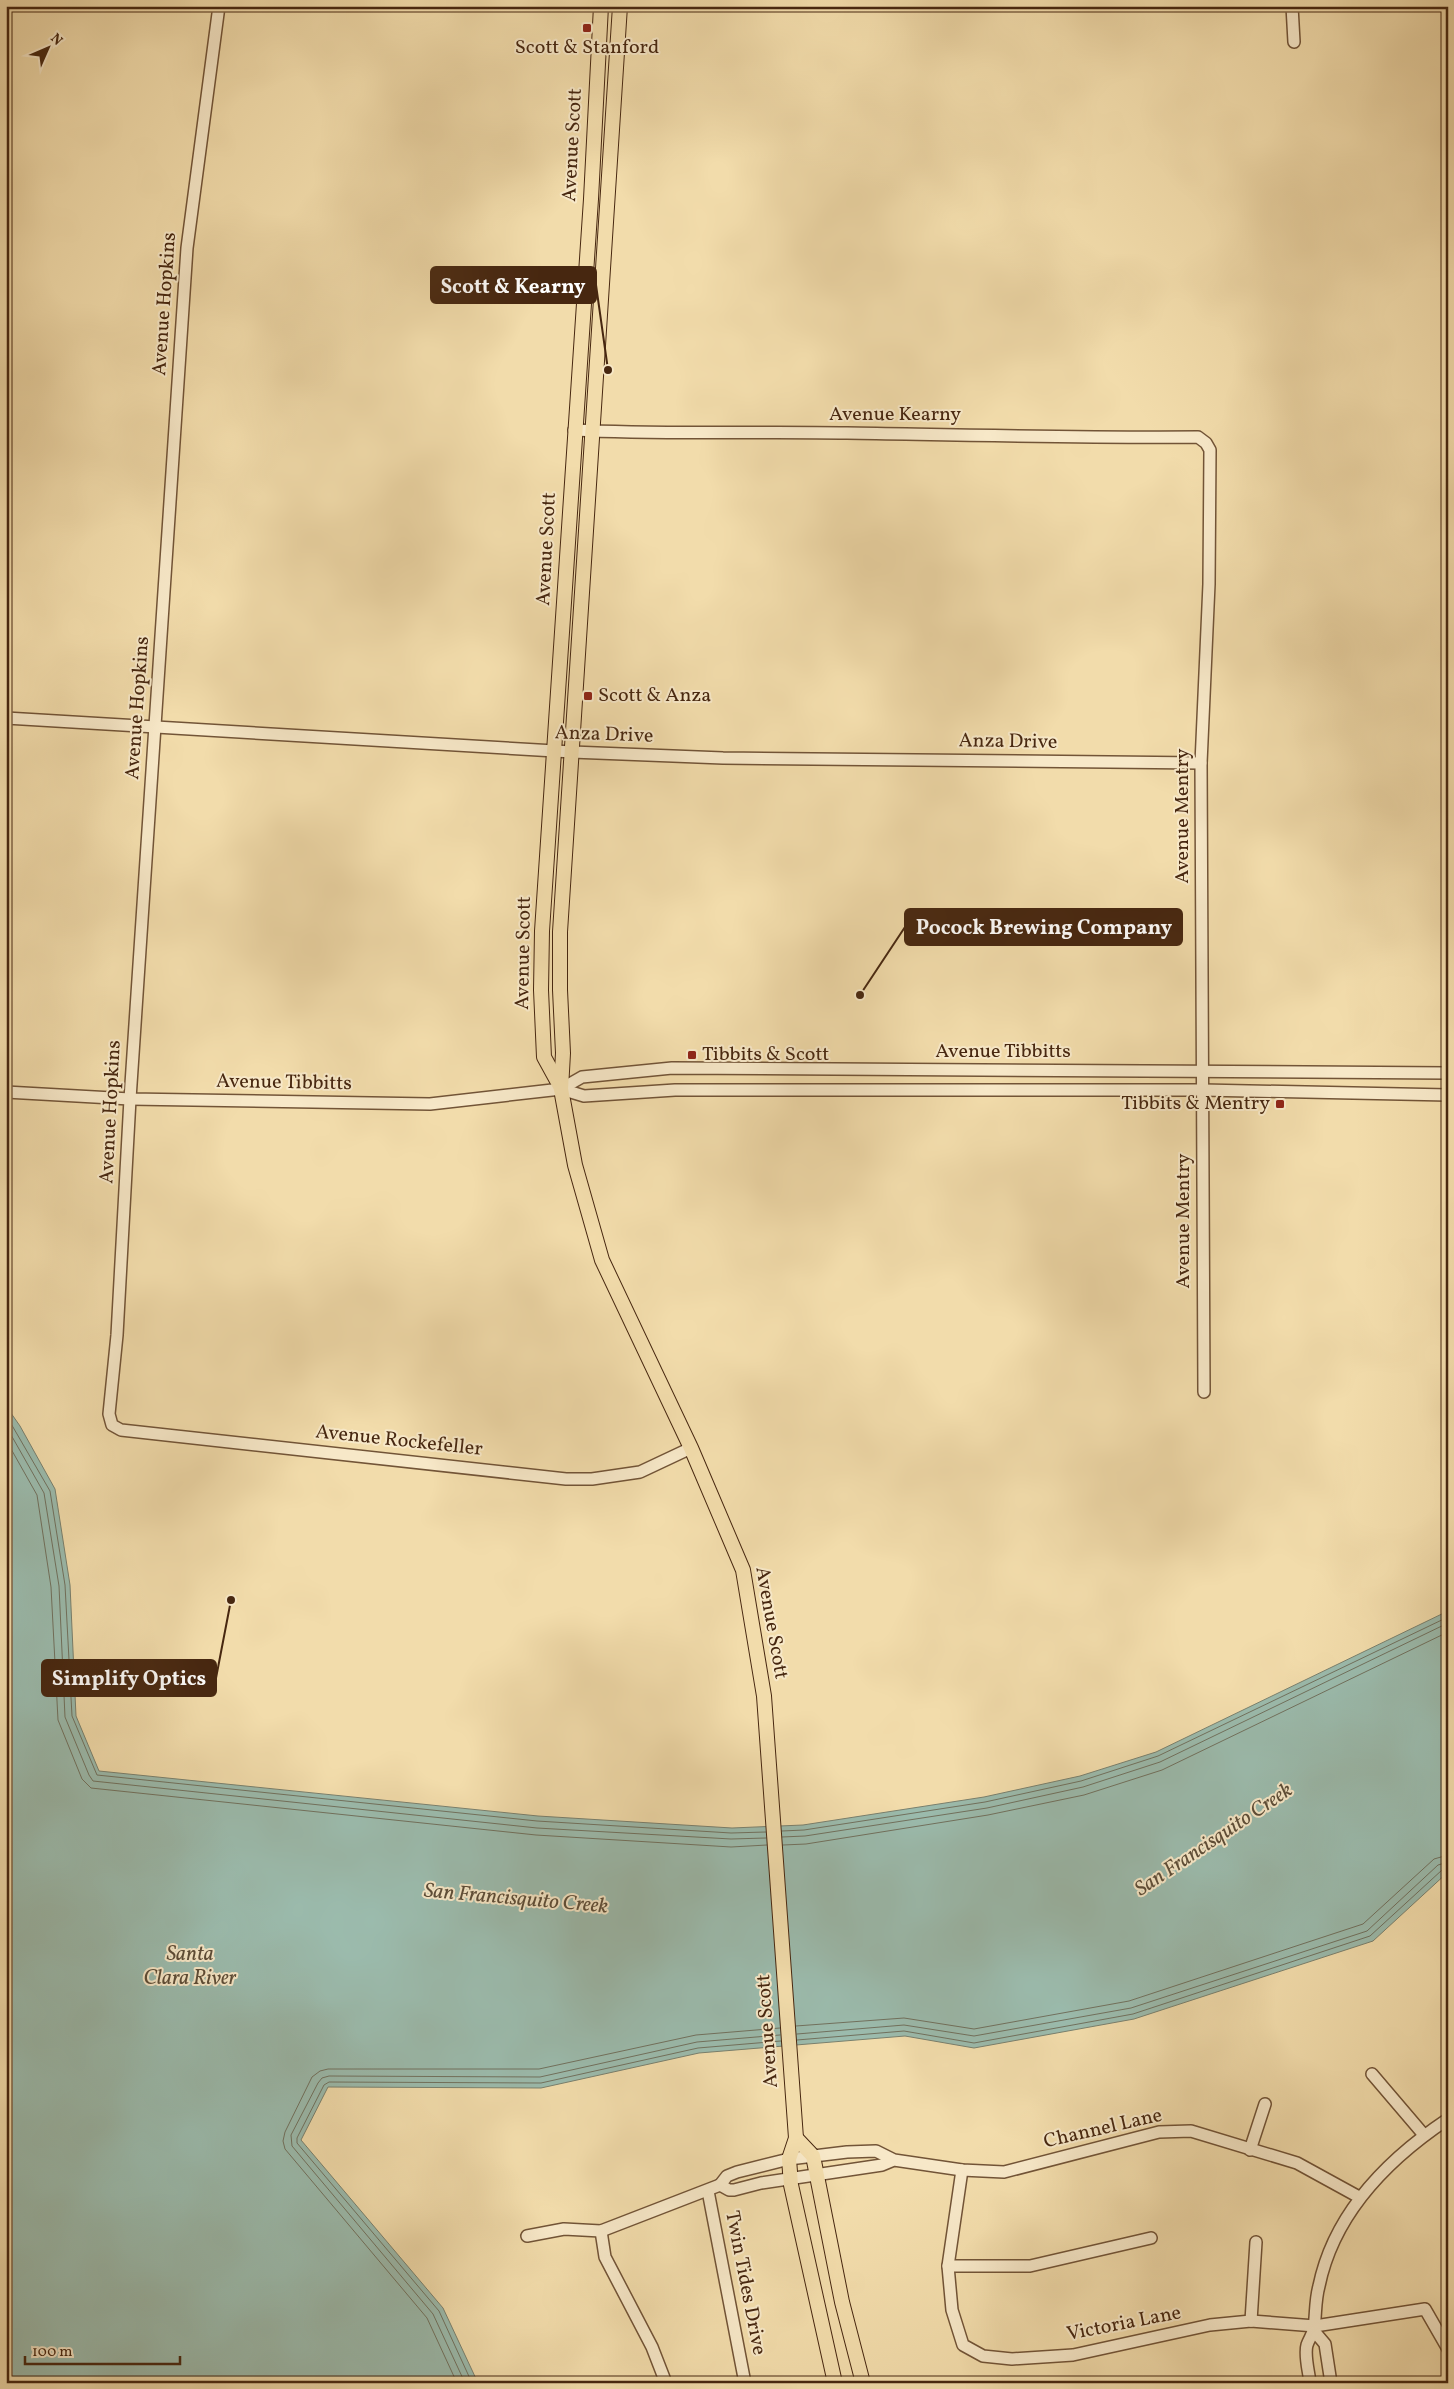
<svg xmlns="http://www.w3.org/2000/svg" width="1454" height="2389" font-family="Vollkorn,serif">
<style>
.water{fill:#9bbbad;stroke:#79806e}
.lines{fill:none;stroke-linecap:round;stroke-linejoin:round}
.shore{stroke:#71715e;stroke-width:1}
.minor-casing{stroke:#725437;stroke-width:14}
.major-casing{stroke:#472710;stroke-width:16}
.minor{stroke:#f7e8c8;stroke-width:11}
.major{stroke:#f2dcab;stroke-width:14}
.poi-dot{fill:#8f2418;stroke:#f7e8c8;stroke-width:2}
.labels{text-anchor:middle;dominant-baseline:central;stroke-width:4;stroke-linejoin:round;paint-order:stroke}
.poi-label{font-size:20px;fill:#472710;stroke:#f7e8c8;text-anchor:start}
.street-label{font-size:20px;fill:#472710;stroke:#f7e8c8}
.water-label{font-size:21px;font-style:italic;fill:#5c4c37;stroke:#f7e8c8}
.leader{fill:none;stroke:#472710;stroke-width:2}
.callout-dot{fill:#472710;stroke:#f7e8c8;stroke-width:2}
.callout{fill:#472710;stroke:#472710;stroke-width:2}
.callout-label{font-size:21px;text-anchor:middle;font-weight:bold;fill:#fff}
</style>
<rect width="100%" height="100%" fill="#f2dcab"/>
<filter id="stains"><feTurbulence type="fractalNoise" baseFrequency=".004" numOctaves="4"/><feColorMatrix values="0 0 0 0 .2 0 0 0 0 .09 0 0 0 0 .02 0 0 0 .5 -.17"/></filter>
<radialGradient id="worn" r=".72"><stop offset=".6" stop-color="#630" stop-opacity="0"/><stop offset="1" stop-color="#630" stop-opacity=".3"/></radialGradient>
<polygon class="water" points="6,1406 20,1426 55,1489 70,1585 76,1716 99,1771 538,1816 732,1828 803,1825 984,1797 1080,1776 1156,1752 1448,1611 1448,1872 1373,1941 1134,2019 974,2048 905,2036 699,2053 541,2088 328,2087 301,2140 443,2308 478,2383 11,2383 6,2378"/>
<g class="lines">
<g class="shore">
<polyline points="6,1415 50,1491 65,1585 72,1716 97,1775 537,1821 731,1833 766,1832"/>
<polyline points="6,1426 44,1493 59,1586 65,1717 89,1775 93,1781 537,1828 731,1839 766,1838"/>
<polyline points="6,1440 37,1495 51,1587 58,1720 82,1779 91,1788 536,1835 731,1847 767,1845"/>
<polyline points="782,1831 804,1830 985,1802 1081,1781 1158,1756 1448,1617"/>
<polyline points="782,1837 805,1836 987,1808 1083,1787 1160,1762 1448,1623"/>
<polyline points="783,1845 806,1844 988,1815 1084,1795 1162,1770 1448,1632"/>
<polyline points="796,2026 904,2018 974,2029 1129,2001 1363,1924 1434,1859 1448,1855"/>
<polyline points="797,2034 904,2025 974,2036 1131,2008 1367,1931 1438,1865 1448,1862"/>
<polyline points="797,2040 904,2031 974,2043 1133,2014 1370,1936 1442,1870 1448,1868"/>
<polyline points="457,2383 427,2318 285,2149 283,2141 285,2132 312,2077 320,2071 328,2069 539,2069 696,2035 780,2028"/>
<polyline points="465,2383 433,2314 292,2146 291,2135 318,2083 322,2078 329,2076 540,2077 697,2042 780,2035"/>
<polyline points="472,2383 439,2311 297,2143 297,2138 324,2085 329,2082 541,2083 698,2048 781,2041"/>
</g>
<defs>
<g id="minor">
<polyline points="219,6 187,248 130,1099 117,1335 109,1414 112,1425 121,1430 566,1479 592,1479 640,1472 691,1448"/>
<polyline points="1292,6 1294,42"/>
<path d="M574,430c91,5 182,1 273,3 117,2 234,5 351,4l8,6 4,7 -1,134 -8,179 3,629"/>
<polyline points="6,718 572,752 723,758 1201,763"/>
<polyline points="561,1089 584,1096 675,1090 1203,1090 1448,1095"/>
<polyline points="6,1092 130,1099 430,1104 561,1089 582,1077 672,1068 1448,1073"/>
<polyline points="1372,2074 1424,2135"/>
<polyline points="1250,2150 1265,2104"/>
<polyline points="894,2160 882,2165 761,2183 734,2190 729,2190 720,2185 727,2176 737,2172 789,2159 847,2152 876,2151 894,2160 962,2170 1004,2172 1159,2132 1191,2131 1297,2163 1359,2197"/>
<polyline points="962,2170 948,2266 952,2310 963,2345 983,2356 1012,2359 1073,2355 1210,2325 1251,2321 1315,2326 1425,2309 1448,2349"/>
<polyline points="708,2191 745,2383"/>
<polyline points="601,2231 605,2257 652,2347 666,2383"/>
<polyline points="527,2236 564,2229 601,2231 720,2185"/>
<polyline points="948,2266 1030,2266 1151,2238"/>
<polyline points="1251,2321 1256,2242"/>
<polyline points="1314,2331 1325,2344 1331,2383"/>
<path d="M1310,2383c-1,-11 -6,-28 -3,-38 2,-6 6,-11 7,-17 2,-14 1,-28 5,-42 15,-73 69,-127 129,-167"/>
</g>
<g id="major">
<polyline points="620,6 560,932 560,990 563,1053 561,1089 575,1165 602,1260 691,1448 743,1570 764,1696 796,2138 789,2159 791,2185 835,2383"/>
<polyline points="561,1088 544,1057 541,990 542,931 591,199 601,6"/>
<polyline points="796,2138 813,2156 842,2302 863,2383"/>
</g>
</defs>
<use href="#minor" class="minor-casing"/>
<use href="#major" class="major-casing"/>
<use href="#minor" class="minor"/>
<use href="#major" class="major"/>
</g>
<g class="poi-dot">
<rect x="582" y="23" width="10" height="10" rx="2.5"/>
<rect x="583" y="691" width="10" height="10" rx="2.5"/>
<rect x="687" y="1050" width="10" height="10" rx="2.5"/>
<rect x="1275" y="1099" width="10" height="10" rx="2.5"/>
</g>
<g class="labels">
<g class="poi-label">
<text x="587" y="48" text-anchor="middle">Scott &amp; Stanford</text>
<text x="598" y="696">Scott &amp; Anza</text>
<text x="702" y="1055">Tibbits &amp; Scott</text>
<text x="1270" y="1104" text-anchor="end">Tibbits &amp; Mentry</text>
</g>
<g class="street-label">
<text transform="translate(573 145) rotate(-87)">Avenue Scott</text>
<text transform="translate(165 304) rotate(-86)">Avenue Hopkins</text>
<text x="895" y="415">Avenue Kearny</text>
<text transform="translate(547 549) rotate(-87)">Avenue Scott</text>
<text transform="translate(138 708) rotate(-86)">Avenue Hopkins</text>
<text transform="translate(604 735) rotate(2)">Anza Drive</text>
<text transform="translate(1008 742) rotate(1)">Anza Drive</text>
<text transform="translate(1183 816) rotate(-90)">Avenue Mentry</text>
<text transform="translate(524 953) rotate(-89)">Avenue Scott</text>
<text x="1003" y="1052">Avenue Tibbitts</text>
<text transform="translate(284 1083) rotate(1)">Avenue Tibbitts</text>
<text transform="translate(111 1112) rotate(-87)">Avenue Hopkins</text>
<text transform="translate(1184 1221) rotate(-90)">Avenue Mentry</text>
<text transform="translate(399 1441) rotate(6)">Avenue Rockefeller</text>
<text transform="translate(771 1623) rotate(80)">Avenue Scott</text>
<text transform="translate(768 2031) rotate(-94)">Avenue Scott</text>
<text transform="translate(1103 2129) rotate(-13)">Channel Lane</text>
<text transform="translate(745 2283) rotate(79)">Twin Tides Drive</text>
<text transform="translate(1124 2324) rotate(-11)">Victoria Lane</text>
</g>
<g class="water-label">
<text transform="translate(1214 1840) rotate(-34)">San Francisquito Creek</text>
<text transform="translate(516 1899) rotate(5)">San Francisquito Creek</text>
<text x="190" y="1954">Santa<tspan x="190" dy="24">Clara River</tspan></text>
</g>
</g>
<path class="leader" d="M608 370L596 285M860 995L905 927M231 1600L216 1678"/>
<g class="callout-dot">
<circle cx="608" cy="370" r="5"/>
<circle cx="860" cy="995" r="5"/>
<circle cx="231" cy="1600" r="5"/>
</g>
<g class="callout">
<rect x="431" y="267" width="165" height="36" rx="5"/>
<rect x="905" y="909" width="277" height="36" rx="5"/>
<rect x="42" y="1660" width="174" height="36" rx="5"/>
</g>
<g class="callout-label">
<text x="513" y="293">Scott &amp; Kearny</text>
<text x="1044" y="934">Pocock Brewing Company</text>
<text x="129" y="1685">Simplify Optics</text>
</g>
<rect width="1454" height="2389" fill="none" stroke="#f2dcab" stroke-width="25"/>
<rect x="8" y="8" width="1439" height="2374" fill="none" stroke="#472710" stroke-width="2.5"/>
<rect x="12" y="12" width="1429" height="2364" fill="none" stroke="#472710"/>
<g transform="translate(48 48) rotate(45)" stroke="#f7e8c8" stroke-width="4" paint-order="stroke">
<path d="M0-4L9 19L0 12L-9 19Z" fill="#472710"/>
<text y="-8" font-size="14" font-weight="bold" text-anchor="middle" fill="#472710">N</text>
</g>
<path d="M25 2356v8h155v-8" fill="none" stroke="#472710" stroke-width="2.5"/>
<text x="32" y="2356" font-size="15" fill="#472710" stroke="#f7e8c8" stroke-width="4" paint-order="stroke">100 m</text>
<rect width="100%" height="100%" filter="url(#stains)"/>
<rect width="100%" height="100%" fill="url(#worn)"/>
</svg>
